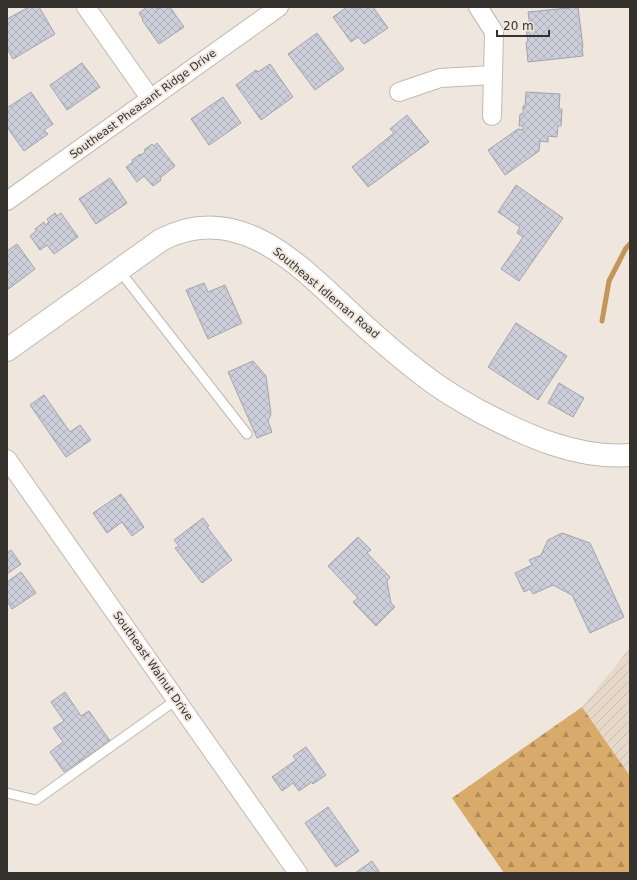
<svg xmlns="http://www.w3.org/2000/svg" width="637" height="880" font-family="'DejaVu Sans',sans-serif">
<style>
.industrial{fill:url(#industrial-furrows)}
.forest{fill:url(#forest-firs)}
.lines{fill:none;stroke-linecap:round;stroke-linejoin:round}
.stream{stroke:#c39657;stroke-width:5}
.building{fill:url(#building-cross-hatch);stroke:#a2a3ae}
.lane-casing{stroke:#c1b9b0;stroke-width:11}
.street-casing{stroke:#c1b9b0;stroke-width:20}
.secondary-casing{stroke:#c1b9b0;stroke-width:24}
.lane{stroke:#fff;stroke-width:9}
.street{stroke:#fff;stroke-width:18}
.secondary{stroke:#fff;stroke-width:22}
.labels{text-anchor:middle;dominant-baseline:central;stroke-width:4;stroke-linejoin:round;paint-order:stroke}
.street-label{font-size:11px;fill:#35322e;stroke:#efe7dd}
</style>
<defs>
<pattern id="industrial-furrows" width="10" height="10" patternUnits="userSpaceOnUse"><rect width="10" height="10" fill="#e6d9c9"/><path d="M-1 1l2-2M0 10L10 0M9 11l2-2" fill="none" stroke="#c6bbad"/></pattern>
<pattern id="forest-firs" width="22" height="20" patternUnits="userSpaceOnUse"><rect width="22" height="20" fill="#d9ab6b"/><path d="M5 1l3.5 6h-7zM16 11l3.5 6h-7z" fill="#b18c58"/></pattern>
<pattern id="building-cross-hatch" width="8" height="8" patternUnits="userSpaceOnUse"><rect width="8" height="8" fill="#ccced9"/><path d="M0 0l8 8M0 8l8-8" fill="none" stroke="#b0b1bb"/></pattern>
</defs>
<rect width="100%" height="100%" fill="#efe7dd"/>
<polygon class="industrial" points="630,648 630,776 582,707"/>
<polygon class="forest" points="582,707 630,776 630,873 504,873 452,798"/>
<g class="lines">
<polyline class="stream" points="602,321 609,281 626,248 630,244"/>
</g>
<g class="building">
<polygon points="29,7 39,7 55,34 13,59 7,48 7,19"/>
<polygon points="147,7 156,7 157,9 161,7 170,7 184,27 159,44 142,20 143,19 139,13"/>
<polygon points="347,7 354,7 355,10 359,7 373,7 388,28 364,44 358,37 351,42 333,17"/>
<polygon points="578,7 583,47 582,47 583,56 528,62 526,42 528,42 526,27 530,26 528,12"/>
<polygon points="317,33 344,69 315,90 288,54"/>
<polygon points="82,63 100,87 67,110 50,85"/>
<polygon points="270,64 293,97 261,120 236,85 256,70 258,72"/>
<polygon points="31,92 53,124 44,130 48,134 24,151 7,127 7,108"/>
<polygon points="526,92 560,94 559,109 562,109 561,126 558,126 557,137 548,136 548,142 540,141 539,151 505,175 488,150 518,129 523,130 523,126 519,126 520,114 523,114 523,106 525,106"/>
<polygon points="223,97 241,123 209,145 191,119"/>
<polygon points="407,115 429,142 368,187 352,167 394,133 390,129"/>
<polygon points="157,143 175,166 160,178 161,180 153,186 144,176 137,182 126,167 133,162 132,160 140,154 141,155 145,152 144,150 152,144 154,146"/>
<polygon points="110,178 127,203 96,224 79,199"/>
<polygon points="516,185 563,218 519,281 501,269 523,237 517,233 520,227 498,212"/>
<polygon points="55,213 57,216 61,213 78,237 54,254 47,245 40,250 30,236 36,231 35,229 44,222 45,225 49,222 47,219"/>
<polygon points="17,244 35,269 7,290 7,251"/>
<polygon points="204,283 208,292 225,285 242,323 208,339 186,290"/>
<polygon points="516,323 567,356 538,400 488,367"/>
<polygon points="253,361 266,376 271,414 268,421 272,432 257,438 228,372"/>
<polygon points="559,383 584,398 573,417 548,403"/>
<polygon points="44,395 70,432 80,425 91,440 66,457 30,405"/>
<polygon points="121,494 144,527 132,536 122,522 107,533 93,513"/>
<polygon points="203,518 209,526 207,527 232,560 202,583 175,548 179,546 174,540"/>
<polygon points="562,533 590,543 624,617 590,633 572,595 553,585 533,594 530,589 524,592 515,573 532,565 529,560 541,555 548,540"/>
<polygon points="358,537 371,550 367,553 390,577 387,581 391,603 395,607 376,626 353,602 358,598 328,566"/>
<polygon points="11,550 21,564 7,574 7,553"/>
<polygon points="21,572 36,593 12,609 7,601 7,582"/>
<polygon points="65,692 81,716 89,711 110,741 64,772 50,752 63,742 53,728 64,721 51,702"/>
<polygon points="306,747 326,775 313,784 312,782 299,791 293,783 282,791 272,777 296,760 293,756"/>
<polygon points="328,807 359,851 336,867 305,823"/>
<polygon points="372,861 380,873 355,873"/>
</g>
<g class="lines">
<defs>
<g id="lane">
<polyline points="119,270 247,434"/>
<polyline points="7,793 36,800 176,700"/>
</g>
<g id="street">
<polyline points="86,7 150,98"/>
<polyline points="478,7 494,32 492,116"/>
<polyline points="399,92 440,78 493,75"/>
<polyline points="7,201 279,7"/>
<polyline points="7,459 298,873"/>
</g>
<path id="secondary" d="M7,350l154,-110c80,-42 143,30 197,80 22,20 45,40 69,58 17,13 36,24 54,34 46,24 96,47 149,43"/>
</defs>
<use href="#lane" class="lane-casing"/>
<use href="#street" class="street-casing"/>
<use href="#secondary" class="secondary-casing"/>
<use href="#lane" class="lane"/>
<use href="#street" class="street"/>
<use href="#secondary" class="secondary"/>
</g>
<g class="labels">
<g class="street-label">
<text transform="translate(143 104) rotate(-36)">Southeast Pheasant Ridge Drive</text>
<text transform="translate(326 293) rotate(40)">Southeast Idleman Road</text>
<text transform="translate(153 666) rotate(55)">Southeast Walnut Drive</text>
</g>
</g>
<rect width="637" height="880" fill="none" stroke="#35322e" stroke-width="16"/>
<path d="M497 30v6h52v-6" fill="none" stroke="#35322e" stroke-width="2"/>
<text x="503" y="30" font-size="12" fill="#35322e" stroke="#efe7dd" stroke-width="3" paint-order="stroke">20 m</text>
</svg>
